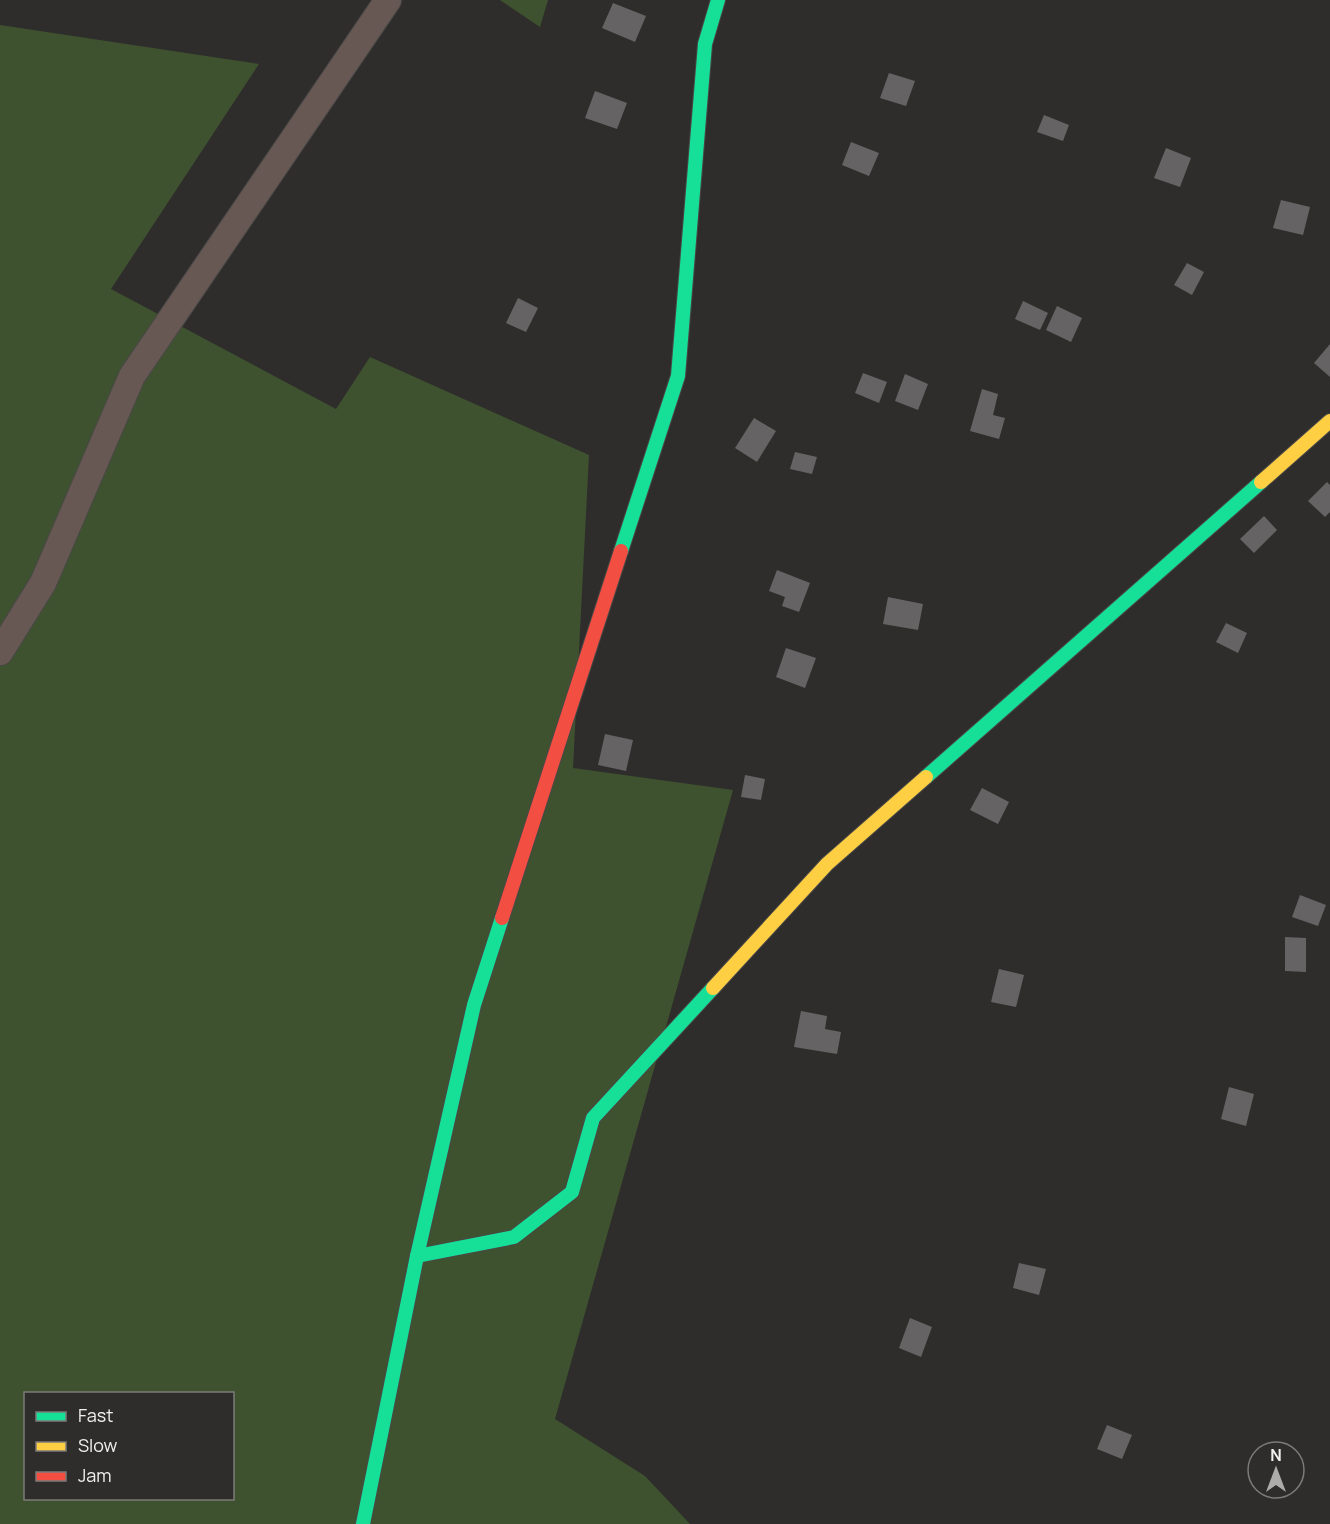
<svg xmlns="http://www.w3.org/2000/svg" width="1330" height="1524" font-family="Manrope,sans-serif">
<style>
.green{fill:#3f522f;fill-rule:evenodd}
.building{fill:#656364}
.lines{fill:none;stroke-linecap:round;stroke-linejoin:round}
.street-casing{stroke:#494847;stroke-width:28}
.fast-casing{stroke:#494847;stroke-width:16}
.slow-casing{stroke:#494847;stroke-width:16}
.jam-casing{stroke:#494847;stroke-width:16}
.street{stroke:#675853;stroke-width:26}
.fast{stroke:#16e098;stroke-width:14}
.slow{stroke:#ffcf43;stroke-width:14}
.jam{stroke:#f24e42;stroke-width:14}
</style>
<rect width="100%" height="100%" fill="#2e2d2c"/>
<g class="green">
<polygon points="500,0 548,0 540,27"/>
<path d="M0,25l259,39 -148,225 225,120 34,-52 219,98 -16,313 160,22 -178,629 90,57 45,48h-690zM26,1394h206v104h-206z"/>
</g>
<g class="building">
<polygon points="613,3 646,16 635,42 602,28"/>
<polygon points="889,73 915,81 906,106 880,98"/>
<polygon points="595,91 627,103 617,129 585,118"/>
<polygon points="1044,115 1069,125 1063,141 1037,132"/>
<polygon points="851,142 879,153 869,176 842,165"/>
<polygon points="1166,148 1191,158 1180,187 1154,178"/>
<polygon points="1281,200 1310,207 1303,235 1273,228"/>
<polygon points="1187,263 1204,272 1192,295 1174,285"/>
<polygon points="518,298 538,308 526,332 506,323"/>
<polygon points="1023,301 1048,313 1040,330 1015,319"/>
<polygon points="1057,306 1082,318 1071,342 1046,330"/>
<polygon points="1330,344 1330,377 1314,363"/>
<polygon points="863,373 887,382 879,403 855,393"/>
<polygon points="905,374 928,384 918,410 895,401"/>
<polygon points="982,389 998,394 993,415 1005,418 999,439 970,431"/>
<polygon points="754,418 776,431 757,462 735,448"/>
<polygon points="795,452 817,457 812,474 790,469"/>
<polygon points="1327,482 1330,485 1330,512 1325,517 1308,501"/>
<polygon points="1264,516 1277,530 1254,553 1240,539"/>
<polygon points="777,570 810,583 799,612 782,606 785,597 769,591"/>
<polygon points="888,597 923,604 918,630 883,624"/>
<polygon points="1226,623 1247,633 1238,653 1216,642"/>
<polygon points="786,648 816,658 805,688 776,677"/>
<polygon points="605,734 633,740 626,771 598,765"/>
<polygon points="745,775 765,779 761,800 741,797"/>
<polygon points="982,788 1009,802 998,824 970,810"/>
<polygon points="1300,895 1326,905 1318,926 1292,917"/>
<polygon points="1285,937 1306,938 1306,972 1285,971"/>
<polygon points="999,969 1024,975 1016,1007 991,1002"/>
<polygon points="801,1011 827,1016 825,1029 841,1032 837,1054 794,1047"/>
<polygon points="1229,1087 1254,1094 1246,1126 1221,1119"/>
<polygon points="1019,1263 1046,1269 1039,1295 1013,1288"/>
<polygon points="910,1318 932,1327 921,1357 899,1348"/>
<polygon points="1107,1425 1132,1435 1122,1459 1097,1449"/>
</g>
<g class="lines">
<defs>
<polyline id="street" points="0,652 43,583 132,376 388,0"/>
<g id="fast">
<polyline points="621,551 678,376 705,44 718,0"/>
<polyline points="926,777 1261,482"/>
<polyline points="417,1256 514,1237 572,1192 593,1118 713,988"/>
<polyline points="363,1524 417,1256 474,1005 502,918"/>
</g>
<g id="slow">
<polyline points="1261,482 1330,421"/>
<polyline points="713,988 827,864 926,777"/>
</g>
<polyline id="jam" points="502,918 621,551"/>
</defs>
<use href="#street" class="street-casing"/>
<use href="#fast" class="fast-casing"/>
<use href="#slow" class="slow-casing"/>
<use href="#jam" class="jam-casing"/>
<use href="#street" class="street"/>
<use href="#fast" class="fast"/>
<use href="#slow" class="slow"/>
<use href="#jam" class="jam"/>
</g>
<rect x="24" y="1392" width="210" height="108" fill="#2f2d2b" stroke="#7d7b79" stroke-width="1.5"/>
<rect x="36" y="1412" width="30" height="9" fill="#16e098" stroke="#7d7b79" stroke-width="1.5"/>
<text x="78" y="1422" font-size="18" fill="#f1f0ee">Fast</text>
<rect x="36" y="1442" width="30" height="9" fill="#ffcf43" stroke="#7d7b79" stroke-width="1.5"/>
<text x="78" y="1452" font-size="18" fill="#f1f0ee">Slow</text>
<rect x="36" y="1472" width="30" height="9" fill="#f24e42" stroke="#7d7b79" stroke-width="1.5"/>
<text x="78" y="1482" font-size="18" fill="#f1f0ee">Jam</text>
<g transform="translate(1276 1470)"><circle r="28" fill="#2f2d2b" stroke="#7d7b79" stroke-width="1.5"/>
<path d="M0-4.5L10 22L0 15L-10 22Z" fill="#adacaa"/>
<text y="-9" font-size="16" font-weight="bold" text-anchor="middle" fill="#f1f0ee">N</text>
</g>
</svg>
